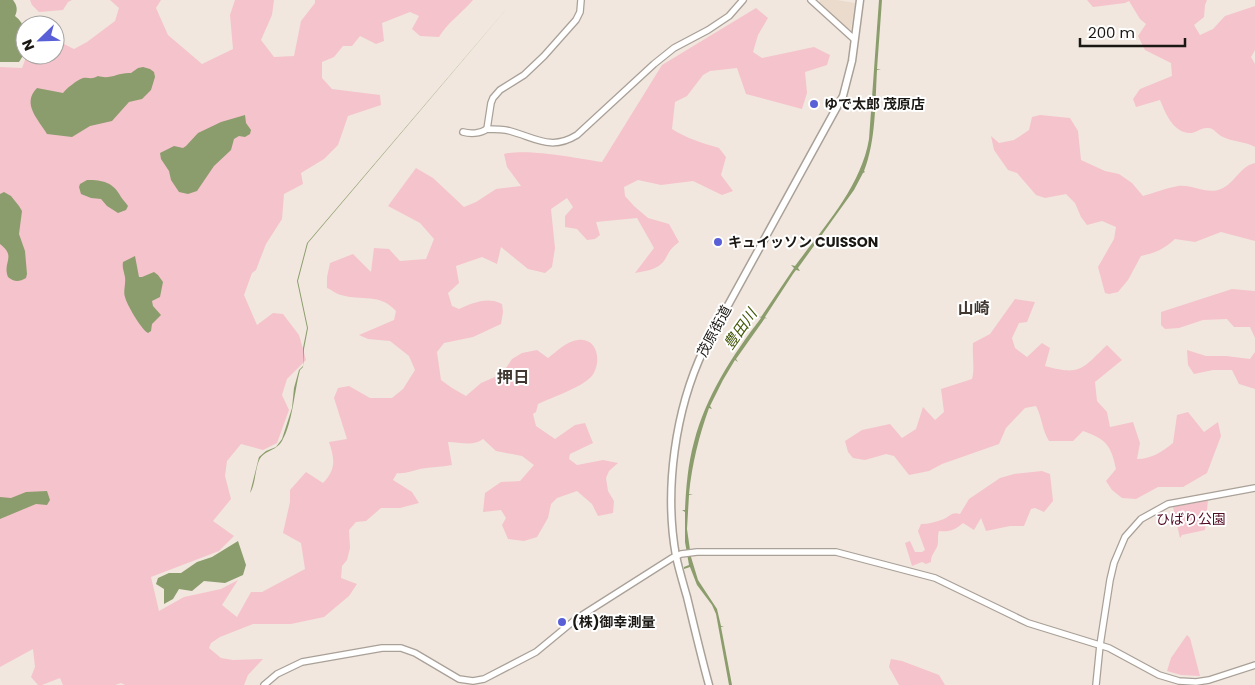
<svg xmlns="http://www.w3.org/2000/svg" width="1255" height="685" font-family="Poppins,'Noto Sans JP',sans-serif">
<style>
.built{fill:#ebdbcc}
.green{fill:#f5c3cc}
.water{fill:#8b9d6c}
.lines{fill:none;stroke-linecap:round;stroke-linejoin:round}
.secondary-casing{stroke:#a9a097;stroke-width:8}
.primary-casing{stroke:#a9a097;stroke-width:9}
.secondary{stroke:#fff;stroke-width:5.5}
.primary{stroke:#fff;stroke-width:6}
.poi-dot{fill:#595fd6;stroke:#fff;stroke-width:2}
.labels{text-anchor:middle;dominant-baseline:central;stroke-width:4;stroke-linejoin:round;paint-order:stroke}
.poi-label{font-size:14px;font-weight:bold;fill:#1b1814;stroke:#fff;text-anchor:start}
.street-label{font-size:14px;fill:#1b1814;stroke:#fff}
.park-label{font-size:14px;fill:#520c24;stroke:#fff}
.water-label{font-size:15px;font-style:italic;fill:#425709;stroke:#fff}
.quarter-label{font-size:16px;font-weight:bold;fill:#403831;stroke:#fff}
</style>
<rect width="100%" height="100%" fill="#f1e7de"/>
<polygon class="built" points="820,0 837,0 855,3 851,29 848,30 819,3"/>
<g class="green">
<polygon points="30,0 72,0 68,2 63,10 39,12 32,5"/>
<path d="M110,0h51l-5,8 12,27 34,29 31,-15 -3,-34 5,-15h39l-2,15 -11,25 13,17 20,-1 7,-35 14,-18v-3h158c-11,13 -26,23 -34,37l-19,-1 -8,-7 7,-13 -9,-4 -28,11 2,18 -8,3 -16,-8 -8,10h-9l-9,11 -12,5v16l10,11 48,6 1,10 -33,11 -10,29 -14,14 -23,14 2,11 -19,10 -2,25 -16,25 -10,26 -4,3 -8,22 13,30 16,-12 10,1 16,21 7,25 -19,19 -5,16 7,15 -12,33 -14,7 -22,-6 -14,17 -2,15 6,23 -18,22 21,15 -15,15 -68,26 8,34 25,-14 37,-8 17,-9 -16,25 15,12 14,-25h11l43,-23 -4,-26 -18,-10 7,-31v-12l16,-18 17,11c13,-14 12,-23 6,-41l18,-3 -13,-41 4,-10 11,-2 21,12h22l11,-9 12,-19 -6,-14 -19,-15 -22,-2 -9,-4 35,-15 2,-9c-16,-18 -34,-10 -55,-16 -5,-1 -9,-5 -14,-7v-11l3,-14 23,-9 18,18 3,-24 15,1 11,12 26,-2 8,-20 -14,-16 -32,-17 28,-38 17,10 31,29 12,-5 20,-13 25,-3 -14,-19 -3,-13c23,-6 73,4 98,8l60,-97 94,-57 12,10 -10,17 -5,17 9,6 52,-11 16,8 -3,10 -22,7 2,21 -5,16 -56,-15 -9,-26 -27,3 -7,4 -16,21 -12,6 -3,27c14,9 30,14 47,19l7,9 -5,18 12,16 -11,4 -29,-14 -32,4 -23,-5 -14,7 1,9 9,10 14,12 21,6 10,18c-10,8 -9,9 -15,19 -7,9 -19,10 -29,12l19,-25 -17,-30 -41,4 4,13 -5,4 -8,1 -10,-11 -12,-2v-11l8,-9 -6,-9 -16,11 4,39 -3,19 -7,6 -17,-4 -27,-22 -4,17 -15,-7 -26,9 3,17 -11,10 4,13 7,3c13,-6 29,-13 43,-5l1,8 -2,12 -28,13 -29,6 -7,9 4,28 11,8 14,8 15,-13 21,-9 10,-15 10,-6 15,-3 11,8c9,-7 19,-17 30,-18 21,-3 24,25 13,37 -11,11 -38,20 -53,27l-2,8 -3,2 3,12 19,13 20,-14 10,-2 8,20 -23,11 -1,5 8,6 26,-5 15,3 -9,8 -3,7 2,13 6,10 -1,12 -15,3 -6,-12 -15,-13 -20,7 -6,6 -3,14 -11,19 -13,4 -16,-2 -6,-14 4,-7 -5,-8 -18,2 2,-19 16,-11 19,-1 14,-16 -12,-9 -26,-5 -13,-12c-10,8 -23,3 -35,3l4,23c-10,2 -21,2 -32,4 -9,2 -14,5 -23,4l-4,7 19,12 7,11 -19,5h-19l-15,13 -10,1 -7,8 1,18 -3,12 -5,6 -1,12 16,6 -8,12 -25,21 -33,7h-38l-33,13 -9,6 -2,5 12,10 12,2 30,-1 -15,16 -4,10h-119l-4,-2 -6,2h-52l-3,-7 -18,7h-4l-7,-8 4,-10 -2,-18 -33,18v-600l22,1 5,-13h28v-10l9,-1 10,5 13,-7 28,-21 4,-13z"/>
<path d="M1087,0h120l-2,5 -1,12 -10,8 6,10 13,-6 12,-13 30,-10v44l-4,7 4,7v83c-11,-6 -23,-5 -34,-11 -5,-3 -7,-8 -13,-8 -6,-1 -12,5 -18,5 -17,0 -25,-21 -30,-33l-24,7 -3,-8 7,-10 32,-13 -1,-13 -26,-13 -7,-14 8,-12 -6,-5 -11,-18 -4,2 -32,4z"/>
<path d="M1040,115l30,3 8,13 3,29 24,11 14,3 13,9 11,13c11,-3 23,-8 35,-10 14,-2 29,9 43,3 14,-6 19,-23 34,-26v78l-34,-9 -26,10 -20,-3c-11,10 -20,14 -34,17l-13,24 -10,12 -9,2 -4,-1 -7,-26 16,-28 2,-12 -14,-6 -15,4 -6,-8 -6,-14 -9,-9 -21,4 -9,-3 -19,-22 -9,-3 -14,-20 -3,-14 8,7 15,-3 15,-10 3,-13z"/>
<polygon points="1232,289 1255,291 1255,338 1250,327 1234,327 1227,319 1203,320 1179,328 1165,329 1161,325 1161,312"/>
<path d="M1015,299l20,3 -8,20 -8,1 -7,15 3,10 12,9 15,-14 8,5 -5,18c36,10 37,3 62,-21l15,15 -27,22 2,19 10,11 3,15 23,-5 7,21 -3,16c14,0 25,-7 36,-16l4,-28 11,-3 16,20 14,-10 3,14 -14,37 -24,14h-25l-22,12 -14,-1 -10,-8 -6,-9 10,-12c-5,-24 -10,-30 -33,-38l-10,10h-24c-7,-11 -7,-24 -13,-35l-11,2 -19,20 -7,16 -57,20 -13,7 -20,4 -15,-19 -8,-2 -21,6 -12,-2 -5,-6 -3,-11 17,-11 28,-6 12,14 14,-9 7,-22 12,13 9,-8 -3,-23 31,-10c3,-11 0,-23 1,-36l17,-9z"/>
<polygon points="1187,350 1206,356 1226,356 1250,359 1255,352 1255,389 1239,384 1232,370 1213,370 1194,374 1188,365"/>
<path d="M1042,471l8,3 3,27 -9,11 -9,-4 -4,1 -7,17h-14l-24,5 -5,-13 -7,12 -11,-7c-8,7 -13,9 -24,8 -2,5 0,11 -2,16 -3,6 -6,8 -6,15l-5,2 -4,-2 -10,4 -7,-23 5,-2 5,11h7l3,-2 -7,-19 3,-7c8,0 14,-2 20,-4 8,-2 10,-9 19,-6l9,-15 31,-21 14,-4z"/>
<polygon points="1208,500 1205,530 1182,535 1180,538 1173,507"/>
<polygon points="1187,635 1190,638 1200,676 1181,675 1167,671 1171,658"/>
<polygon points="891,659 902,661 939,675 945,685 899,685 889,667"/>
</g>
<g class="water">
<path d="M0,0h13c4,5 5,10 2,16 10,7 13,22 10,35 -1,3 -4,8 -6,11h-19z"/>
<path d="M514,0l-206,243 -10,38 10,47 -4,21 -1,18 -3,3c-6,22 -7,52 -18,71 -5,9 -15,9 -21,16 -6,8 -5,27 -11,36l9,-36 7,-6 10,-4 6,-8 10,-31 2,-20 5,-18 4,-4v-18l4,-20 -10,-47 10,-38z"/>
<path d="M879,0h3l-5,69 4,1h-4c-2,34 -1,70 -13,101l1,1 -2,1 -9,17 -56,78 2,3 -4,-1 -3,4 -28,43 2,2 -2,-1 -29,41 2,3 -3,-2 -12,20 -13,26 2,3 -3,-1c-10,28 -17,56 -20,86l4,1h-4l-2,34 4,28 7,23 19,29 4,17h3l-3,1 11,58h-3l-13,-71 -4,-9 -15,-20 -7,-18 -6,2v-2l5,-2 -4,-23v-30l-3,-2h3c1,-23 3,-46 9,-68 12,-46 38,-86 67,-124l-2,-2 2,1 33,-49 -3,-3 4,1c28,-38 66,-79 74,-127z"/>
<path d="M143,67l7,2 4,3 1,5 -4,13 -9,9 -13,3 -17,19 -22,5 -18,11 -25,-3c-8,-14 -26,-30 -10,-46l26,5c4,-5 14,-13 20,-15 6,-1 8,2 15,-2 13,4 20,-4 33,-3l7,-5z"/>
<polygon points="245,115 246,123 251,130 250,134 245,137 239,136 234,139 231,150 214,166 197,191 188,194 179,192 171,180 169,171 161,159 160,153 174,146 183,148 186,146 198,133 221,122"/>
<path d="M87,180c16,0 26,2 34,17 2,3 5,6 7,9l-2,4 -8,3 -11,-7 -6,-7 -10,-1 -10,-4 -2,-7 1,-3z"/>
<path d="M4,192l7,4 8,10 3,5 -3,23 6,17 2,23 -1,4c-7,4 -12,4 -18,-1 -6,-15 9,-20 -8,-33v-50z"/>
<path d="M135,256l4,21h3l12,-5 4,3 5,7 -3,15 -8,4 1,5 8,9 -9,9 -1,7 -3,2c-7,-4 -21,-28 -23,-36 -2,-6 1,-13 0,-20 -1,-6 -3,-9 -2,-15z"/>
<polygon points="47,491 50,500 47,505 36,504 0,519 0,497 11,498 26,492"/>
<polygon points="238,541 246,565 243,575 225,583 204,581 192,591 179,589 173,599 164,604 164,589 156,584 158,578 169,573 181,573 197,562 212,557"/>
</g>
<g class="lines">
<defs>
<g id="secondary">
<polyline points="811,0 854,39"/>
<polyline points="487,129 491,103 493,98 500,90 524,75 544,56 576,20 580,12 581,0"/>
<path d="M463,132c7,2 17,2 24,-3 7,0 16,0 23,2 26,7 41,20 67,4l77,-71 20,-16 34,-18 21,-14 14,-16"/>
<polyline points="264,685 277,674 302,662 382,648 401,648 415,653 459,679 473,681 484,679 536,652 576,619 672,558 681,554 697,552 836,552 935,578 1028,623 1109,648 1159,675 1179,681 1196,682 1209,680 1255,665"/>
<polyline points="1096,685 1100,645 1110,580 1114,563 1125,537 1141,519 1168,504 1255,488"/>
</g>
<path id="primary" d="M709,685c-8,-29 -15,-59 -22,-88 -4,-14 -8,-27 -11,-41 -12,-66 -1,-146 28,-207l139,-253 9,-35 8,-61"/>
</defs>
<use href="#secondary" class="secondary-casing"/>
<use href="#primary" class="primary-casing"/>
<use href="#secondary" class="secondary"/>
<use href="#primary" class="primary"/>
</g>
<g class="poi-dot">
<circle cx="814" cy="104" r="5"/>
<circle cx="718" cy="242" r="5"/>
<circle cx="562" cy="622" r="5"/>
</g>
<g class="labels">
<g class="poi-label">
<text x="824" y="104">ゆで太郎 茂原店</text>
<text x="728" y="242">キュイッソン CUISSON</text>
<text x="572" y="622">(株)御幸測量</text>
</g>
<g class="street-label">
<text transform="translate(714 331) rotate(-62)">茂原街道</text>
</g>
<g class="park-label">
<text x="1191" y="519">ひばり公園</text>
</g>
<g class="water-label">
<text transform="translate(740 329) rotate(-55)">豊田川</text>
</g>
<g class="quarter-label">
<text x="974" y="308">山崎</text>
<text x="513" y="377">押日</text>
</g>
</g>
<g transform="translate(40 40) rotate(247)"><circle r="24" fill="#ffffff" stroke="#a4a3a1"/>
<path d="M0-4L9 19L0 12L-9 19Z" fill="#595fd6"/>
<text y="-8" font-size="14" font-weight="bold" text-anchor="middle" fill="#1b1814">N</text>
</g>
<path d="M1080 38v8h105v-8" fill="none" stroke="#1b1814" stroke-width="2.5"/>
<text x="1088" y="38" font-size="15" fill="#1b1814" stroke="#ffffff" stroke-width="4" paint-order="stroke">200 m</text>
</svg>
